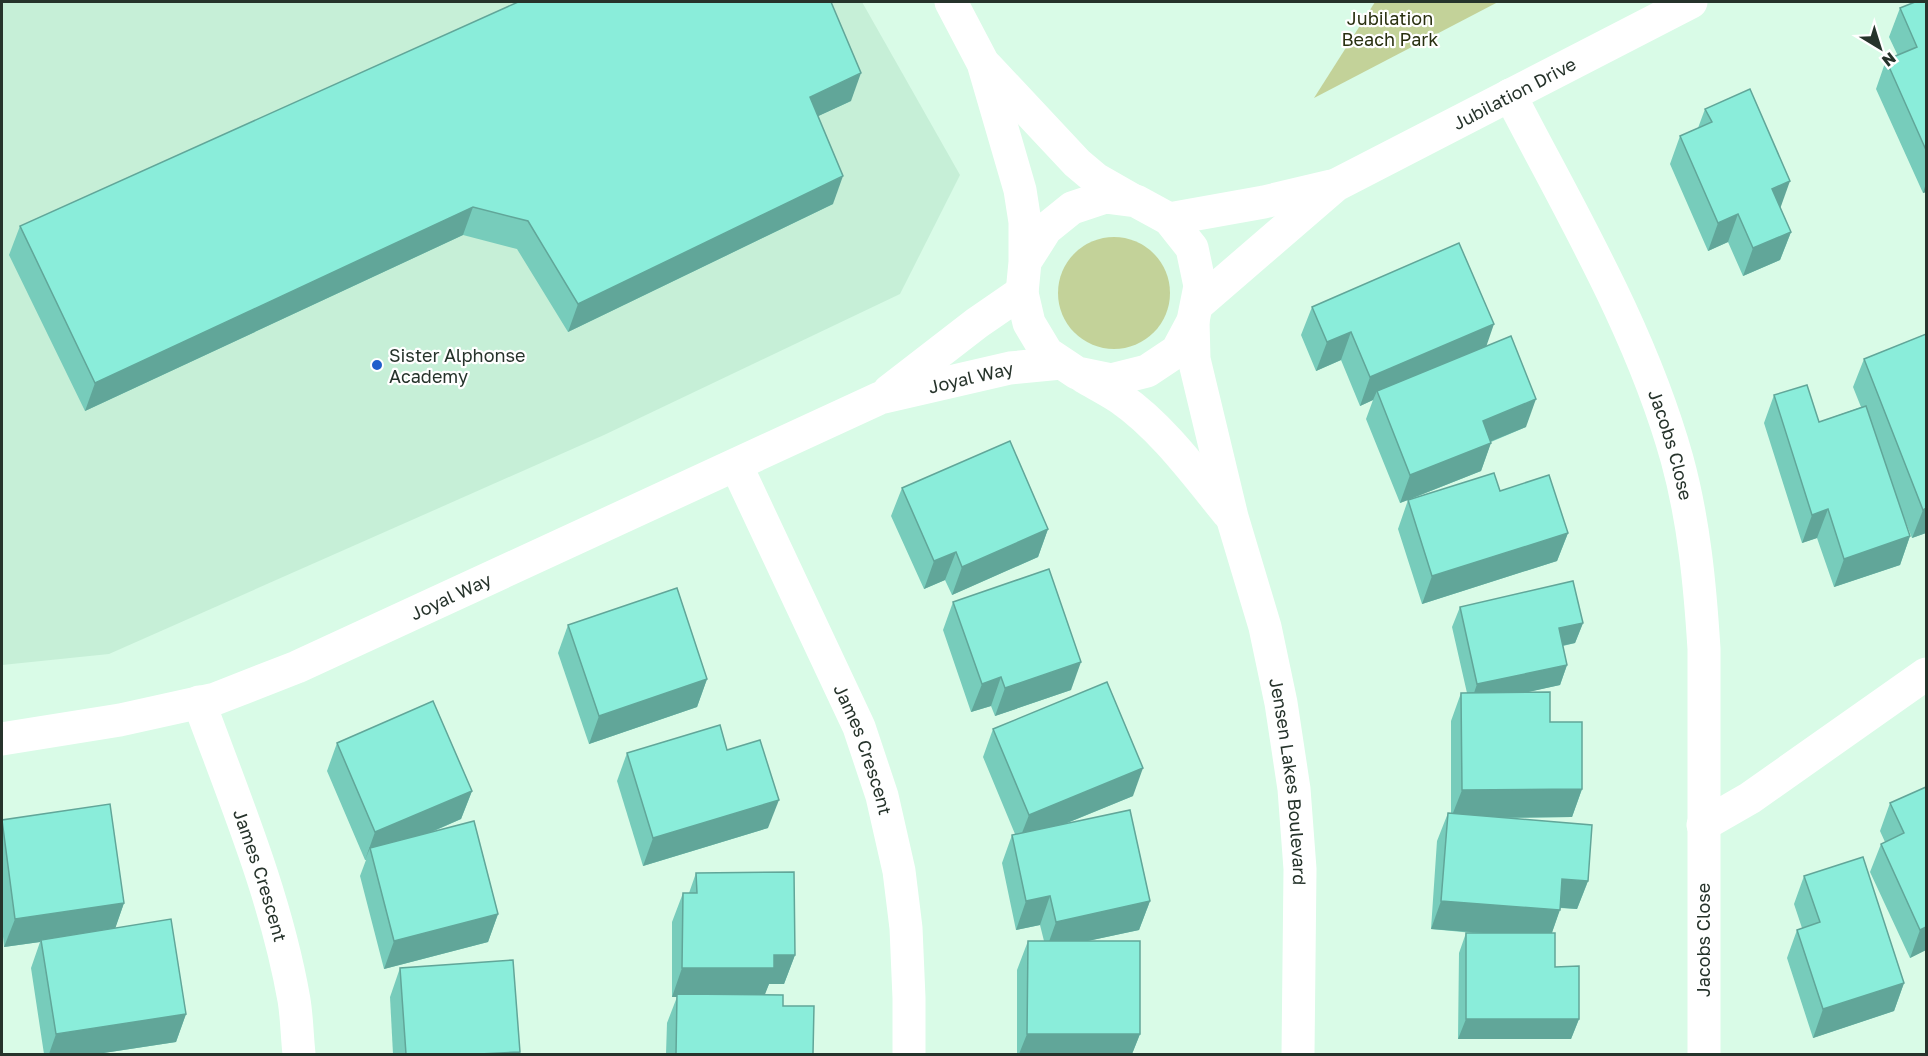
<svg xmlns="http://www.w3.org/2000/svg" width="1928" height="1056" font-family="'Golos Text',sans-serif">
<style>
.built{fill:#c6efd7}
.green{fill:#c3d299}
.lines{fill:none;stroke-linecap:round;stroke-linejoin:round}
.street{stroke:#fff;stroke-width:33}
.secondary{stroke:#fff;stroke-width:33}
.wall{fill:#7cb}
.shaded-wall{fill:#61a699}
.building{fill:#8aedda;stroke:#61a699;stroke-width:1.5}
.poi-dot{fill:#205fcb;stroke:#fff;stroke-width:2}
.labels{text-anchor:middle;dominant-baseline:central;stroke-width:4.5;stroke-linejoin:round;paint-order:stroke}
.park-label{font-size:18px;fill:#293010;stroke:#fff}
.street-label{font-size:18px;fill:#26332b;stroke:#fff}
.poi-label{font-size:18px;fill:#26332b;stroke:#fff;text-anchor:start}
</style>
<rect width="100%" height="100%" fill="#d9fbe7"/>
<polygon class="built" points="2,2 862,2 960,175 900,294 604,435 109,654 2,665"/>
<g class="green">
<polygon points="1375,2 1498,2 1314,98"/>
<circle cx="1114" cy="293" r="56"/>
</g>
<g class="lines">
<g class="street">
<path id="s1" d="M1510,95c61,118 131,235 167,364 17,62 23,126 27,190v405"/>
<polyline points="1169,219 1264,202 1331,186"/>
<path id="s2" d="M1197,305l139,-120 355,-183"/>
<polyline points="889,391 977,323 1022,292"/>
<path id="s3" d="M736,465l123,262 23,69 17,75 7,57 3,70v56"/>
<path id="s4" d="M199,702c36,98 77,195 95,298 3,18 3,36 5,54"/>
<path id="s5" d="M2,739l118,-19 95,-21 82,-32 583,-269 130,-30 51,-5"/>
<polyline points="1703,825 1750,798 1926,674"/>
</g>
<g class="secondary">
<polyline points="951,2 983,63 1020,190 1025,222 1025,262 1022,293 1029,323 1047,353 1077,373 1111,380 1147,371 1177,351 1193,321 1200,286 1192,248 1169,219 1136,201 1105,197 1072,208 1046,229 1025,262"/>
<polyline points="987,67 1077,163 1096,179 1131,199"/>
<path id="s6" d="M1193,321l1,38 38,158 33,110 16,76 13,86 6,80 -2,185"/>
<path d="M1084,377c12,7 24,13 36,21 42,29 76,76 108,115"/>
</g>
</g>
<g class="wall">
<polygon points="1926,2 1926,192 1923,193 1876,89 1886,60 1898,56 1889,37 1900,8"/>
<polygon points="851,101 818,116 833,204 568,332 517,249 463,235 85,411 9,255 20,226"/>
<polygon points="1705,109 1780,208 1791,232 1780,260 1743,276 1728,242 1708,251 1670,164 1680,136 1698,128"/>
<polygon points="1312,307 1486,346 1526,427 1491,442 1481,471 1408,500 1500,491 1568,533 1557,561 1422,604 1398,529 1408,500 1400,503 1366,419 1373,400 1360,406 1341,360 1316,371 1301,335"/>
<polygon points="1926,334 1926,533 1912,538 1898,503 1910,536 1900,565 1834,587 1817,538 1802,543 1764,423 1774,395 1819,422 1861,407 1853,387 1864,359"/>
<polygon points="902,488 1048,529 1038,557 952,595 945,580 924,589 891,516"/>
<polygon points="953,602 1071,690 995,716 991,706 971,712 943,630"/>
<polygon points="1460,607 1583,623 1575,643 1563,646 1567,665 1560,685 1527,692 1550,722 1582,789 1572,817 1503,818 1588,881 1577,909 1560,908 1552,933 1555,967 1579,1019 1571,1039 1458,1039 1459,953 1466,933 1473,933 1431,929 1437,841 1448,813 1451,813 1451,721 1461,693 1467,693 1452,627"/>
<polygon points="568,625 707,679 697,707 589,744 558,653"/>
<polygon points="993,729 1133,796 1067,823 1150,901 1139,930 1087,941 1140,1034 1132,1054 1017,1054 1017,970 1028,941 1044,941 1040,925 1016,930 1002,863 1012,835 1015,834 983,757"/>
<polygon points="337,743 472,791 461,819 432,832 498,914 488,942 384,969 360,876 366,860 365,860 327,771"/>
<polygon points="727,750 768,828 643,866 617,781 627,753"/>
<polygon points="1926,787 1926,950 1910,958 1870,872 1881,844 1885,842 1880,831 1890,803"/>
<polygon points="2,820 124,903 115,928 186,1014 176,1042 97,1054 44,1054 31,968 40,942 4,947 2,926"/>
<polygon points="696,873 795,955 784,984 769,984 764,995 783,1006 813,1054 666,1054 667,1023 677,997 672,997 672,922 683,893 689,893"/>
<polygon points="1804,876 1904,983 1894,1011 1813,1038 1787,958 1797,930 1802,928 1794,904"/>
<polygon points="400,968 519,1054 393,1054 390,997"/>
</g>
<g class="shaded-wall">
<polygon points="861,73 851,101 799,125 810,97"/>
<polygon points="843,176 833,204 568,332 578,304"/>
<polygon points="1790,181 1780,209 1772,189"/>
<polygon points="1926,183 1926,192 1923,193"/>
<polygon points="473,207 463,235 85,411 95,383"/>
<polygon points="1738,214 1728,242 1708,251 1718,223"/>
<polygon points="1791,232 1780,260 1743,276 1753,248"/>
<polygon points="1494,324 1484,353 1377,391 1373,400 1360,406 1370,377"/>
<polygon points="1351,332 1341,360 1316,371 1327,342"/>
<polygon points="1536,399 1526,427 1472,449 1483,421"/>
<polygon points="1491,443 1481,471 1400,503 1410,475"/>
<polygon points="1926,508 1926,533 1912,538 1923,510"/>
<polygon points="1828,509 1817,538 1802,543 1812,515"/>
<polygon points="1048,529 1038,557 952,595 962,567"/>
<polygon points="1568,533 1557,561 1422,604 1432,576"/>
<polygon points="1910,536 1900,565 1834,587 1844,559"/>
<polygon points="956,552 945,580 924,589 934,561"/>
<polygon points="1583,623 1575,643 1551,648 1559,628"/>
<polygon points="1081,662 1071,690 995,716 1005,688"/>
<polygon points="1567,665 1560,685 1470,705 1477,684"/>
<polygon points="1001,677 991,706 971,712 982,684"/>
<polygon points="707,679 697,707 589,744 599,716"/>
<polygon points="1143,768 1133,796 1018,843 1029,815"/>
<polygon points="1582,789 1572,817 1451,818 1462,790"/>
<polygon points="472,791 461,819 373,857 370,848 365,860 375,832"/>
<polygon points="779,800 768,828 643,866 653,838"/>
<polygon points="1562,879 1588,881 1577,909 1552,907"/>
<polygon points="1050,896 1040,925 1016,930 1026,901"/>
<polygon points="1150,901 1139,930 1046,950 1056,922"/>
<polygon points="1441,901 1560,910 1550,938 1431,929"/>
<polygon points="124,903 114,932 41,940 40,942 4,947 15,919"/>
<polygon points="498,914 488,942 384,969 394,941"/>
<polygon points="1926,927 1926,950 1910,958 1920,930"/>
<polygon points="774,955 795,955 784,984 769,984 764,997 677,994 677,997 672,997 682,968"/>
<polygon points="1904,983 1894,1011 1813,1038 1823,1009"/>
<polygon points="186,1014 176,1042 97,1054 49,1054 56,1034"/>
<polygon points="1466,1019 1579,1019 1571,1039 1458,1039"/>
<polygon points="1027,1034 1140,1034 1132,1054 1019,1054"/>
<polygon points="520,1052 519,1054 479,1054"/>
</g>
<g class="building">
<polygon points="518,2 831,2 861,73 810,97 843,176 578,304 528,221 473,207 95,383 20,226"/>
<polygon points="1915,2 1926,2 1926,150 1886,60 1917,47 1900,8"/>
<polygon points="1750,89 1790,181 1772,189 1791,232 1753,248 1738,214 1718,223 1680,136 1712,122 1705,109"/>
<polygon points="1459,243 1494,324 1370,377 1351,332 1327,342 1312,307"/>
<polygon points="1926,334 1926,508 1923,510 1864,359"/>
<polygon points="1511,336 1536,399 1483,421 1491,443 1410,475 1377,391"/>
<polygon points="1807,385 1819,422 1866,406 1910,536 1844,559 1828,509 1812,515 1774,395"/>
<polygon points="1010,441 1048,529 962,567 956,552 934,561 902,488"/>
<polygon points="1494,473 1500,491 1549,475 1568,533 1432,576 1408,500"/>
<polygon points="1049,569 1081,662 1005,688 1001,677 982,684 953,602"/>
<polygon points="1573,581 1583,623 1559,628 1567,665 1477,684 1460,607"/>
<polygon points="677,588 707,679 599,716 568,625"/>
<polygon points="1107,682 1143,768 1029,815 993,729"/>
<polygon points="1550,692 1550,722 1582,722 1582,789 1462,790 1461,693"/>
<polygon points="433,701 472,791 375,832 337,743"/>
<polygon points="720,725 727,750 760,740 779,800 653,838 627,753"/>
<polygon points="1926,787 1926,927 1920,930 1881,844 1904,833 1890,803"/>
<polygon points="110,804 124,903 15,919 2,820"/>
<polygon points="1130,810 1150,901 1056,922 1050,896 1026,901 1012,835"/>
<polygon points="1448,813 1592,825 1588,881 1562,879 1560,910 1441,901"/>
<polygon points="474,821 498,914 394,941 370,848"/>
<polygon points="1863,857 1904,983 1823,1009 1797,930 1820,922 1804,876"/>
<polygon points="794,872 795,955 774,955 774,968 682,968 683,893 697,893 696,873"/>
<polygon points="171,919 186,1014 56,1034 41,940"/>
<polygon points="1466,933 1555,933 1555,967 1579,966 1579,1019 1466,1019"/>
<polygon points="1028,941 1140,941 1140,1034 1027,1034"/>
<polygon points="513,960 520,1052 479,1054 406,1054 400,968"/>
<polygon points="677,994 783,995 783,1006 814,1006 813,1054 676,1054"/>
</g>
<circle class="poi-dot" cx="377" cy="365" r="6"/>
<g class="labels">
<g class="park-label">
<text x="1390" y="18">Jubilation<tspan x="1390" dy="21">Beach Park</tspan></text>
</g>
<g class="street-label">
<text stroke="none"><textPath href="#s2" startOffset="384">Jubilation Drive</textPath></text>
<text stroke="none"><textPath href="#s5" startOffset="1040">Joyal Way</textPath></text>
<text stroke="none"><textPath href="#s1" startOffset="386">Jacobs Close</textPath></text>
<text stroke="none"><textPath href="#s5" startOffset="474">Joyal Way</textPath></text>
<text stroke="none"><textPath href="#s3" startOffset="312">James Crescent</textPath></text>
<text stroke="none"><textPath href="#s6" startOffset="472">Jensen Lakes Boulevard</textPath></text>
<text stroke="none"><textPath href="#s4" startOffset="184">James Crescent</textPath></text>
<text transform="translate(1703 940) rotate(-90)">Jacobs Close</text>
</g>
<g class="poi-label">
<text x="389" y="355">Sister Alphonse<tspan x="389" dy="21">Academy</tspan></text>
</g>
</g>
<rect width="1928" height="1056" fill="none" stroke="#26332b" stroke-width="6"/>
<g transform="translate(1880 48) rotate(142)" stroke="#ffffff" stroke-width="4.5" paint-order="stroke">
<path d="M0-4.5L10 22L0 15L-10 22Z" fill="#26332b"/>
<text y="-9" font-size="16" font-weight="bold" text-anchor="middle" fill="#26332b">N</text>
</g>
</svg>
